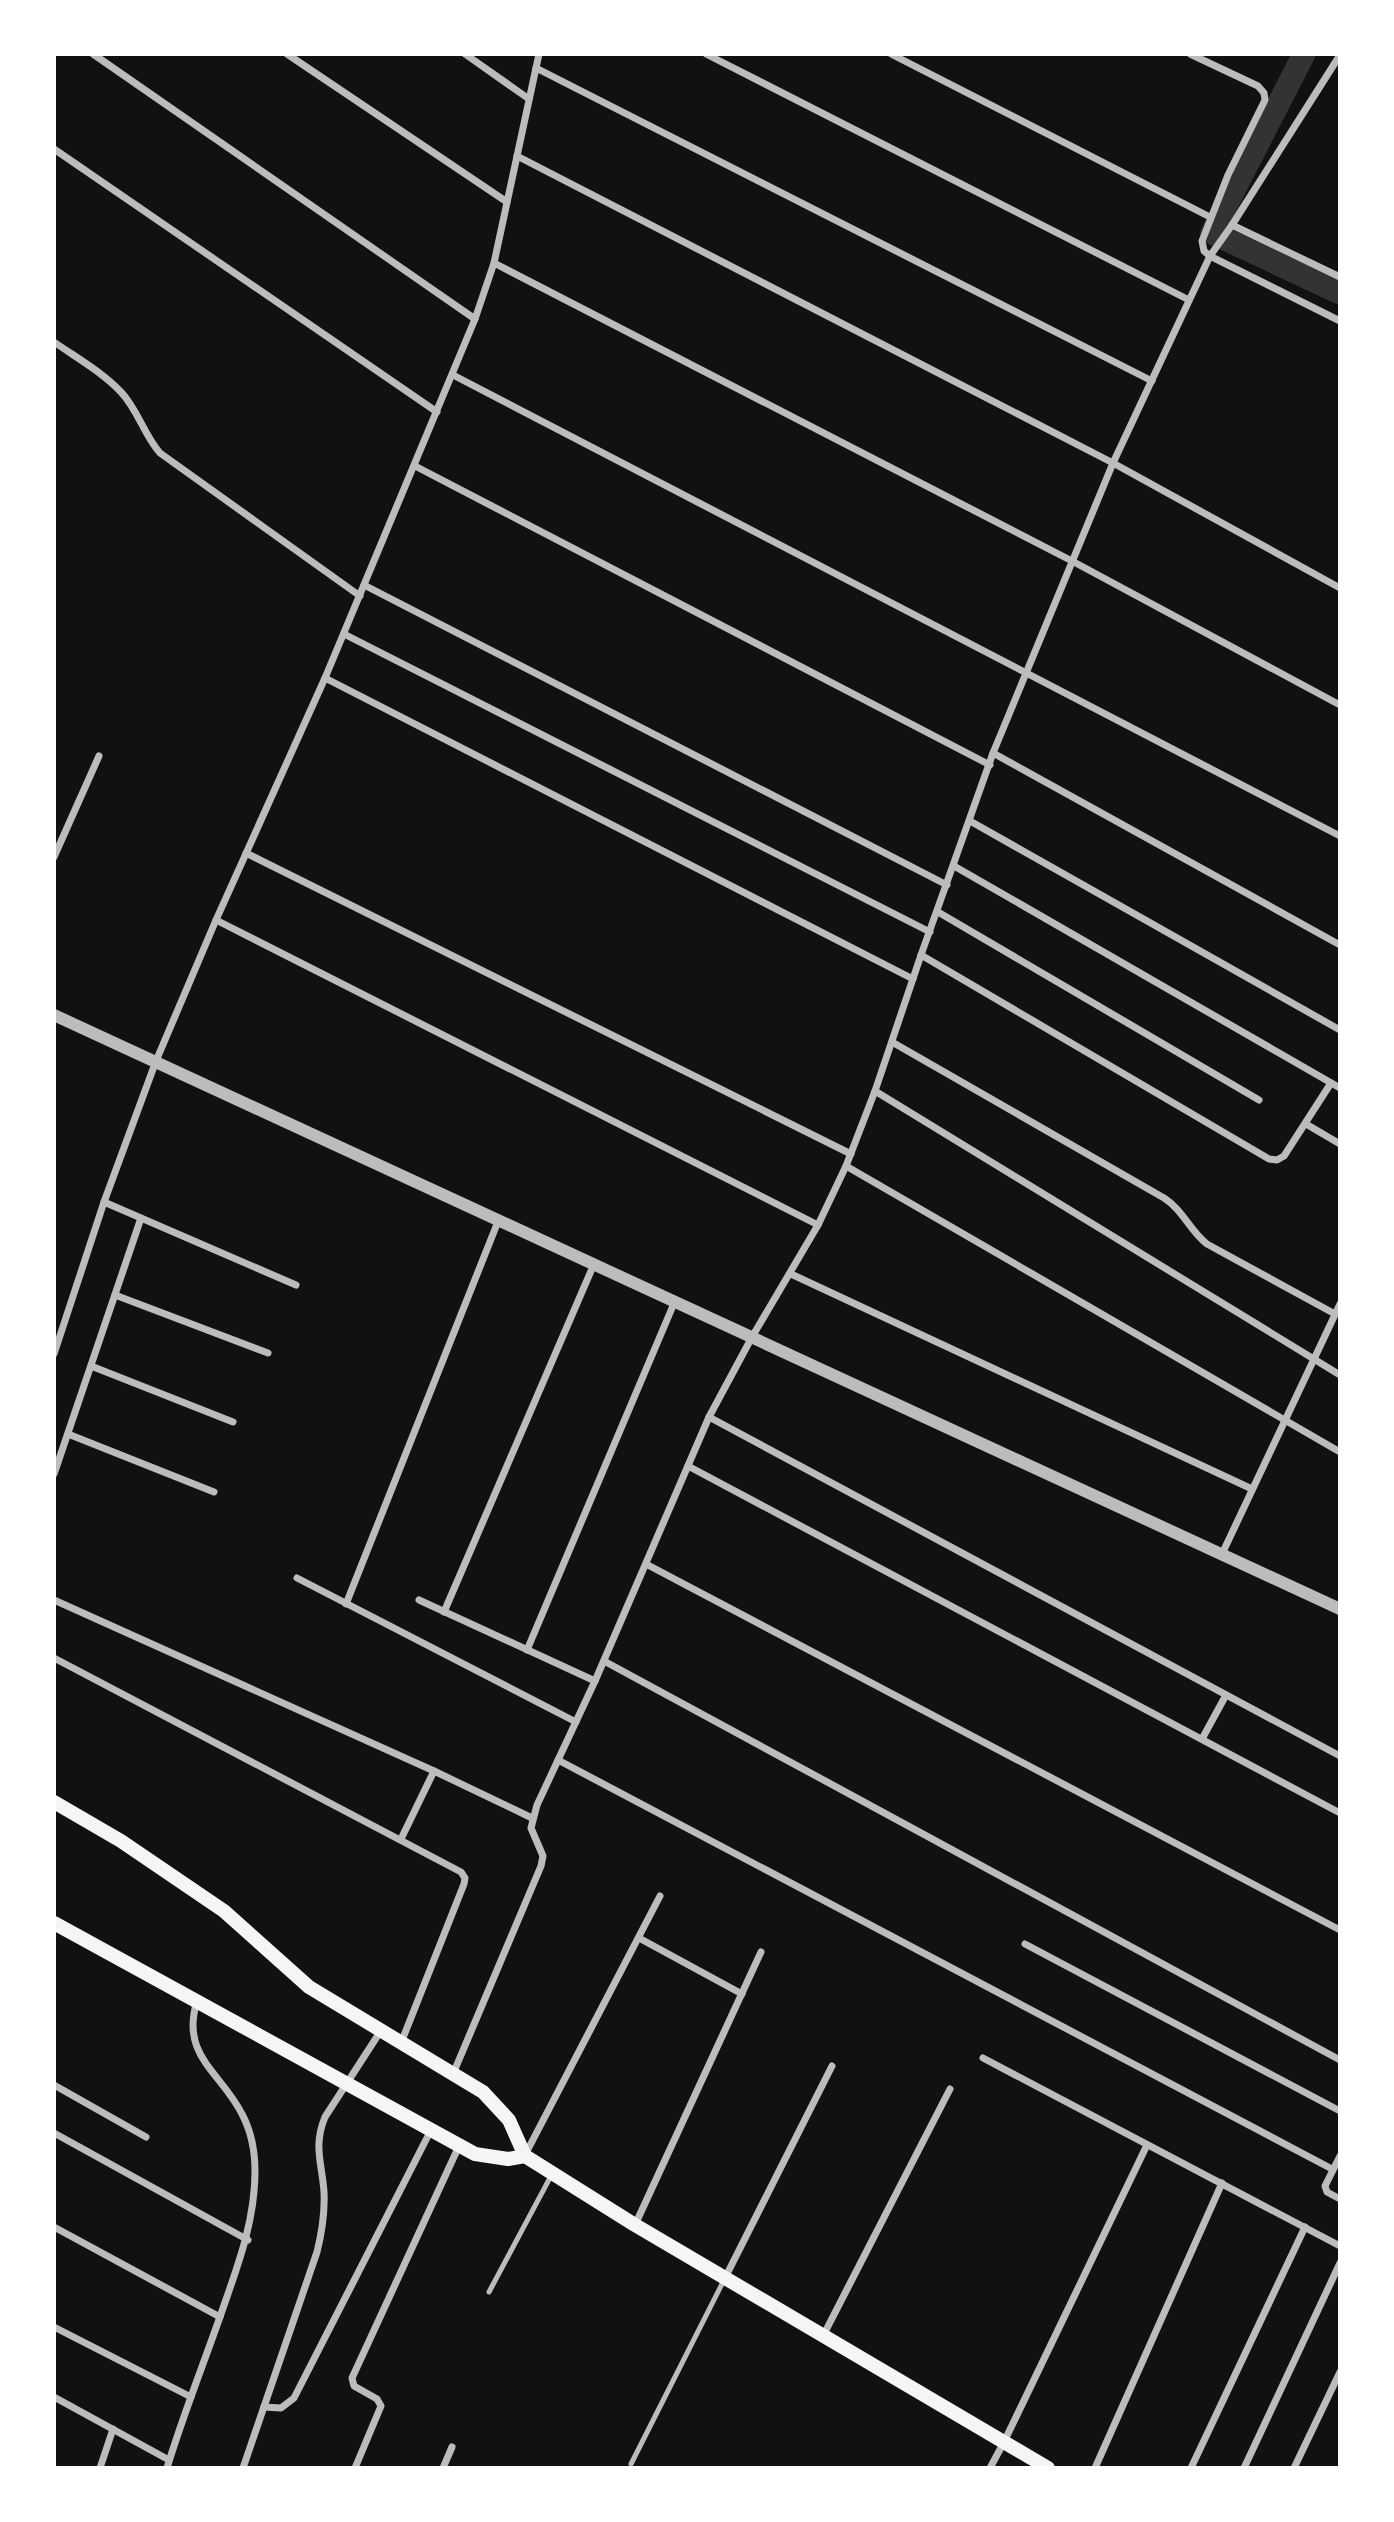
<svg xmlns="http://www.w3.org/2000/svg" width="1394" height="2522" font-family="'IBM Plex Sans',sans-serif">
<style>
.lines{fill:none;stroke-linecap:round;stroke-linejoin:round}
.canal{stroke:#333;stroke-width:23}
.service{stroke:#bcbcbc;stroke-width:5}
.minor{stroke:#bcbcbc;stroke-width:7}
.tertiary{stroke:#bcbcbc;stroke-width:12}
.secondary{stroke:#f5f5f5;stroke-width:14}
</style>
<rect width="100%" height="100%" fill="#111"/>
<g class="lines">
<polyline class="canal" points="1304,54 1212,233 1340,293"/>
<g class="service">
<polyline points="489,2292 552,2174"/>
<polyline points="631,2464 724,2280"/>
</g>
<g class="minor">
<polyline points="93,54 475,319"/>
<polyline points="287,54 507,202"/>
<polyline points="465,54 529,99"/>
<polyline points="706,54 1189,300"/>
<polyline points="891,54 1210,217"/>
<polyline points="1190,54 1258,86 1264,93 1265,100 1228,175 1202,241 1204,251 1210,256 1340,321"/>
<polyline points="536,68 1152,381"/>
<polyline points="54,149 437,412"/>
<polyline points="517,156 1113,463 1340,588"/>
<polyline points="1232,225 1340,277"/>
<polyline points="494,263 1072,561 1340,705"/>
<path d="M54,342c23,16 48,30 67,50 17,18 23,43 39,61l200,143"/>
<polyline points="453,375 1340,836"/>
<polyline points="415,466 990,765"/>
<polyline points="364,585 947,885"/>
<polyline points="344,634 930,932"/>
<polyline points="325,678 913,979"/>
<polyline points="993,753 1340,945"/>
<polyline points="970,821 1340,1030"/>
<polyline points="246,853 851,1154"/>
<polyline points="54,857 99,756"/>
<polyline points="954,866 1340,1088"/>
<polyline points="938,912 1259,1100"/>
<polyline points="216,920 818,1225"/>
<polyline points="921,955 1269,1159 1277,1160 1284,1156 1331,1083"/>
<path d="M892,1042l272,156c19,12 26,33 43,46l128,70"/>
<polyline points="875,1091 1340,1375"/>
<polyline points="1306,1124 1340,1144"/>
<polyline points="846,1166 1340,1452"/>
<polyline points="104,1202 296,1285"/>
<polyline points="791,1274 1252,1489"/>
<polyline points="115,1295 268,1353"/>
<polyline points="54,1354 104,1202 156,1061 216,920 325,678 475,319 494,263 539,54"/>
<polyline points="91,1366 233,1422"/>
<polyline points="709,1417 1340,1756"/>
<polyline points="68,1434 214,1492"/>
<polyline points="688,1466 1340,1813"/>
<polyline points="54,1474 141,1218"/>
<polyline points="1222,1554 1340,1304"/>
<polyline points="646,1564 1340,1930"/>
<polyline points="297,1578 576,1722"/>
<polyline points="54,1600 434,1771 532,1818"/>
<polyline points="419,1600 595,1681"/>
<polyline points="346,1604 499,1219"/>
<polyline points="444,1612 594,1264"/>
<polyline points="527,1650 675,1301"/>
<polyline points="54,1658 461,1872 465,1878 464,1884 401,2043"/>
<polyline points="604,1661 1340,2060"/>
<polyline points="1202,1739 1226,1695"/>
<polyline points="558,1760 1332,2169"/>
<polyline points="401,1839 434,1771"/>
<polyline points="639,1938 742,1994"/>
<polyline points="1025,1944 1340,2111"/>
<polyline points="983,2058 1340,2246"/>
<polyline points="453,2074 541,1866 543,1856 531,1828 537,1805 595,1681 709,1417 752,1337 818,1225 846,1166 875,1091 921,955 993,753 1113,463 1210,256 1232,225 1340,55"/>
<polyline points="54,2085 146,2137"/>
<polyline points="54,2133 248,2240"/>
<polyline points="525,2155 660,1896"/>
<polyline points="1340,2156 1325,2186 1327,2192 1340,2199"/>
<polyline points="635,2225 761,1952"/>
<polyline points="54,2227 220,2317"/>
<polyline points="725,2278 832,2066"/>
<polyline points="54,2327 191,2397"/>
<polyline points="823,2336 950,2089"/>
<polyline points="54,2397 169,2460"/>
<polyline points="264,2407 281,2408 294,2398 431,2130"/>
<polyline points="100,2468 113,2429"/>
<path d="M167,2468c16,-53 37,-105 55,-157 16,-46 33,-90 33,-140 0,-19 -4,-40 -13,-57 -21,-42 -62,-58 -45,-113"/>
<path d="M243,2468l74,-216c5,-20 8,-39 7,-60 -2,-29 -11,-46 1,-75l55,-85"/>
<polyline points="355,2468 381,2406 377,2399 354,2386 352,2378 459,2146"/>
<polyline points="443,2468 452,2447"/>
<polyline points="990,2468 1004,2442 1147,2145"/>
<polyline points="1095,2468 1222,2183"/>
<polyline points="1191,2468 1305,2227"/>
<polyline points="1244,2468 1340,2263"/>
<polyline points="1294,2468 1340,2372"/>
</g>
<polyline class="tertiary" points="54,1015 1340,1609"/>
<g class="secondary">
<polyline points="54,1802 121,1841 224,1911 309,1987 483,2092 509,2120 525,2156 635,2225 1048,2468"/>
<polyline points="54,1923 475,2154 508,2159 525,2156"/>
</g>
</g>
<rect width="1394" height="2522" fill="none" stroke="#ffffff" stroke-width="112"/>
</svg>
